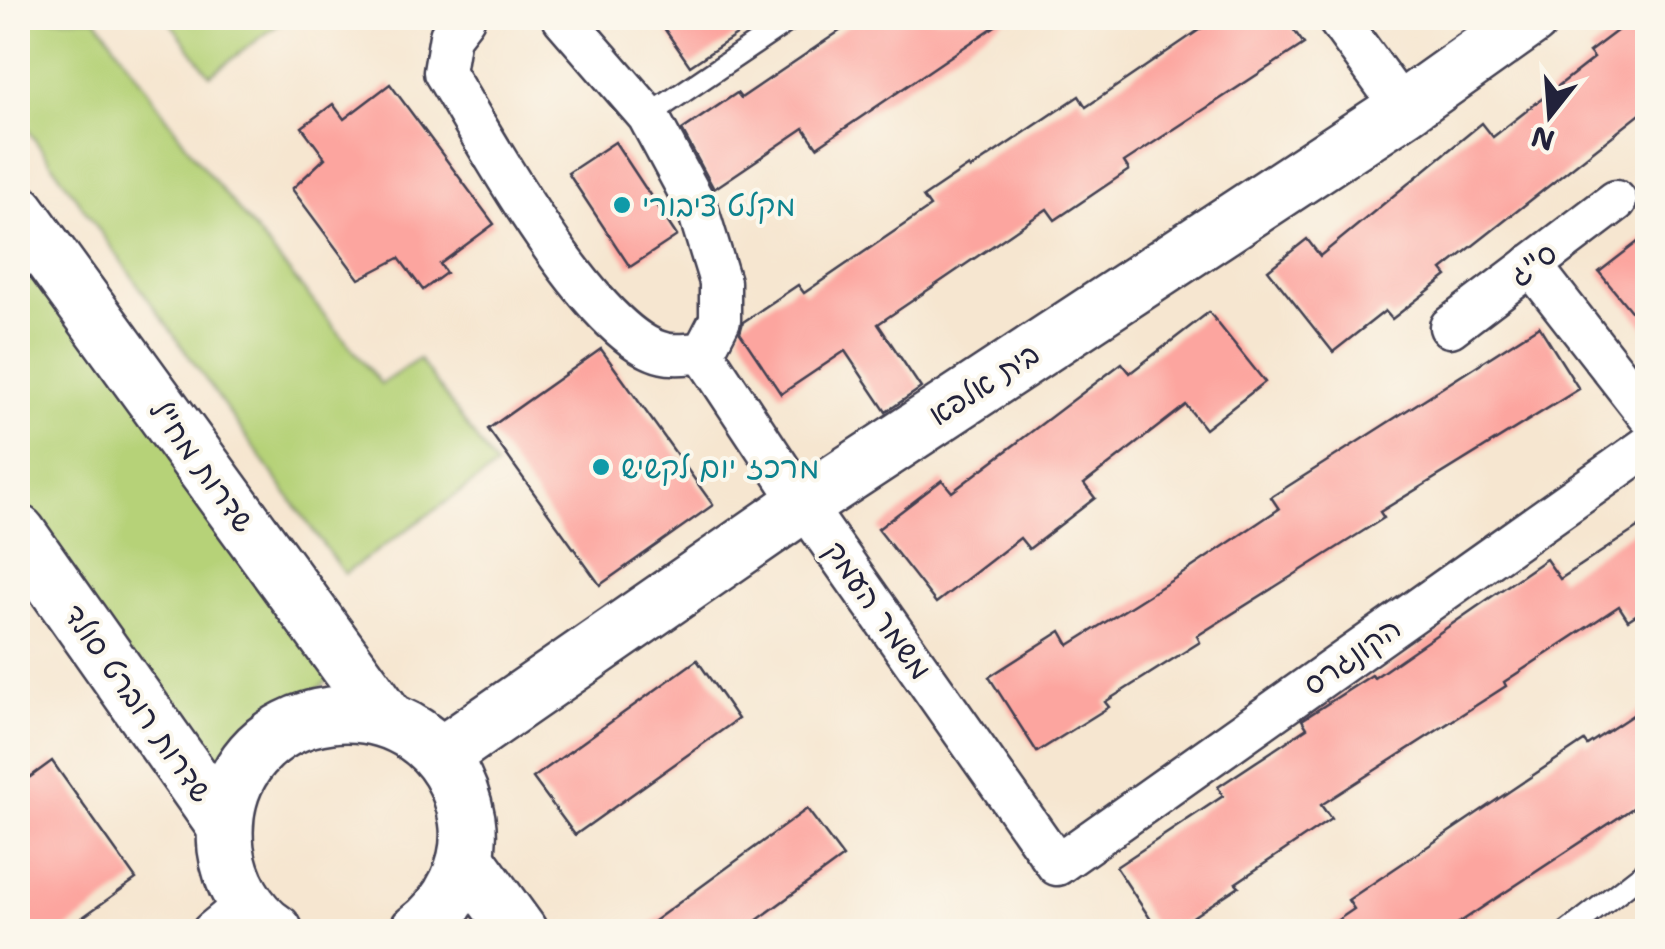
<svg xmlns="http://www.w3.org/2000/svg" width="1665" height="949" font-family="'Shantell Sans','Playpen Sans Hebrew',sans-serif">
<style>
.green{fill:#b6d278;stroke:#6c7a5a;stroke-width:2.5}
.building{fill:#fca59f}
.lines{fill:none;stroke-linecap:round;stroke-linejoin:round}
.lane-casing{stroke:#423f51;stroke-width:25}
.street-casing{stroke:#423f51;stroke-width:45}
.secondary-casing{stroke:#423f51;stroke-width:60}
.lane{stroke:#fff;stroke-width:20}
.street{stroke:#fff;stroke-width:40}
.secondary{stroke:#fff;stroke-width:55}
.culture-dot{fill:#0f9aa8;stroke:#fbf7ec;stroke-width:4}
.labels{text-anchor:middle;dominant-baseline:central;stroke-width:8;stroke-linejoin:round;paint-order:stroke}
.culture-label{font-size:30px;fill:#0d838f;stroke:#fbf7ec;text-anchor:start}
.street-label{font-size:30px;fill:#22223b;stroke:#fbf7ec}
</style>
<rect width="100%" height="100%" fill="#fbf7ec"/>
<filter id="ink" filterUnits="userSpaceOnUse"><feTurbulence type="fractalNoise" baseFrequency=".01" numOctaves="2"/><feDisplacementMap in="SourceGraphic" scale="20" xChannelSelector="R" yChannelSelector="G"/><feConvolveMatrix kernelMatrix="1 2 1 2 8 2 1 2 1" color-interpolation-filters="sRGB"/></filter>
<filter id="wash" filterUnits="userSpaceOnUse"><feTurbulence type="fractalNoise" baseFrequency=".0048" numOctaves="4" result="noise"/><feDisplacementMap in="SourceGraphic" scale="40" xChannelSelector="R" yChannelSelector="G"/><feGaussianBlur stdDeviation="2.25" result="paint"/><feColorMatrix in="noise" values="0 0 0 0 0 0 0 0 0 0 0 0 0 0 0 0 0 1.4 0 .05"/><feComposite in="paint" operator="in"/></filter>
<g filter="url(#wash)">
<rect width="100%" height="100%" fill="#f6e6d0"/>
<g class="green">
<polygon points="18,18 96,18 198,161 381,384 419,359 496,467 344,574 18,116"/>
<polygon points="167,18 287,18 210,75"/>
<polygon points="18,221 340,671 205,778 18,522"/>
</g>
<g id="blocks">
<g class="building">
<polygon points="657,18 762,18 690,66"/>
<polygon points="859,18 1007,18 817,147 804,128 714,189 682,130 737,93 741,98"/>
<polygon points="1195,18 1285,18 1304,44 1124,162 1129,170 1055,220 1047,209 878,324 921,388 886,412 845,351 781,394 740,333 743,322 798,285 804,293 930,207 923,197 969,166 970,169 1079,96 1086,107 1202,28"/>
<polygon points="1634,18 1648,18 1648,108 1442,270 1447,276 1392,319 1385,311 1333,352 1268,270 1307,239 1320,256 1482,123 1493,137 1594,58 1589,52"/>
<polygon points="390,84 494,224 440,264 446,273 423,290 399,258 359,279 292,189 325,158 302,127 333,104 344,119"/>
<polygon points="615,142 677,236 630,267 568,173"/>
<polygon points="1648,234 1648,332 1599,272"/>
<polygon points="1209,312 1265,382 1205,429 1186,405 1084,484 1095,498 1029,549 1020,538 936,603 878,529 942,480 952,492 1122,363 1130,373"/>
<polygon points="1539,326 1579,389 1380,512 1384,518 1197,636 1200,642 1105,702 1109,707 1037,752 989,677 1061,631 1069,645 1185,572 1279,509 1271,497"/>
<polygon points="601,349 713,505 600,585 488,429"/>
<polygon points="1648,521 1648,607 1628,620 1619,606 1504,682 1506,686 1321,805 1331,819 1236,883 1239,886 1170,932 1159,932 1116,867 1223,796 1218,787 1307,728 1302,720 1372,675 1374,678 1546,559 1560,579"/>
<polygon points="697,660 738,719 575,835 533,778"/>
<polygon points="1648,705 1648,798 1445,932 1320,932 1354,909 1348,900 1584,741 1587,745"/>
<polygon points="52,761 136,879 62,932 18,932 18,786"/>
<polygon points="807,809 843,857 741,932 639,932"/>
</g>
</g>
</g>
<g filter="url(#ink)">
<use href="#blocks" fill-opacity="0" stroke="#423f51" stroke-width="2.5"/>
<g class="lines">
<defs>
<g id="lane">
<polyline points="648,116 793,18"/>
<polyline points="1567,932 1648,869"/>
</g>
<g id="street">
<path d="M464,18l-14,18 -6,36c40,65 147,265 220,281 11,3 27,0 39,0"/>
<polyline points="563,18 648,116 697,207 720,282 720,320 703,353"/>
<polyline points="1337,18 1403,109"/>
<polyline points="1531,265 1648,415"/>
<polyline points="1450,327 1616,201"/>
<polyline points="703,353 803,504 1057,865 1648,446"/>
<polyline points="212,932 246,904"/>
</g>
<g id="secondary">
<polyline points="18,212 387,719"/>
<polyline points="18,533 224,825"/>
<polyline points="440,756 803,504 1403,109 1531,18"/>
<polyline points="466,859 519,932"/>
<path d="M275,932c-28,-18 -45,-52 -49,-83 -17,-159 214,-188 241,-30 7,43 -16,88 -50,113"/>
</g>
</defs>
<use href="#lane" class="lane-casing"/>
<use href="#street" class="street-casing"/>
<use href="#secondary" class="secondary-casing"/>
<use href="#lane" class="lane"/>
<use href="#street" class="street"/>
<use href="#secondary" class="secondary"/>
</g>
</g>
<g class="culture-dot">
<circle cx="622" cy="205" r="10"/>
<circle cx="601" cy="467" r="10"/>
</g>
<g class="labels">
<g class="culture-label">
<text x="642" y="205">מקלט ציבורי</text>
<text x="621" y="467">מרכז יום לקשיש</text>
</g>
<g class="street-label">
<text transform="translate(1533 264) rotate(-37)">ס"ג</text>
<text transform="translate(984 384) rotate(-33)">בית אלפא</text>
<text transform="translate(202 466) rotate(54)">שדרות מח"ל</text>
<text transform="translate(878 610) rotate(55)">משמר העמק</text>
<text transform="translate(1352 656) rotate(-35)">הקונגרס</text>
<text transform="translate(138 703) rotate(55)">שדרות רוברט סולד</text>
</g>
</g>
<rect width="1665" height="949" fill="none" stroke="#fbf7ec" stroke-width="60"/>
<g transform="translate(1550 115) rotate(197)" stroke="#fbf7ec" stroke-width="8" paint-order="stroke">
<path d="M0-8L18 38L0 25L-18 38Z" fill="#22223b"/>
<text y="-15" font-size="28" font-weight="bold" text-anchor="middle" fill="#22223b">N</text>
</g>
</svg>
